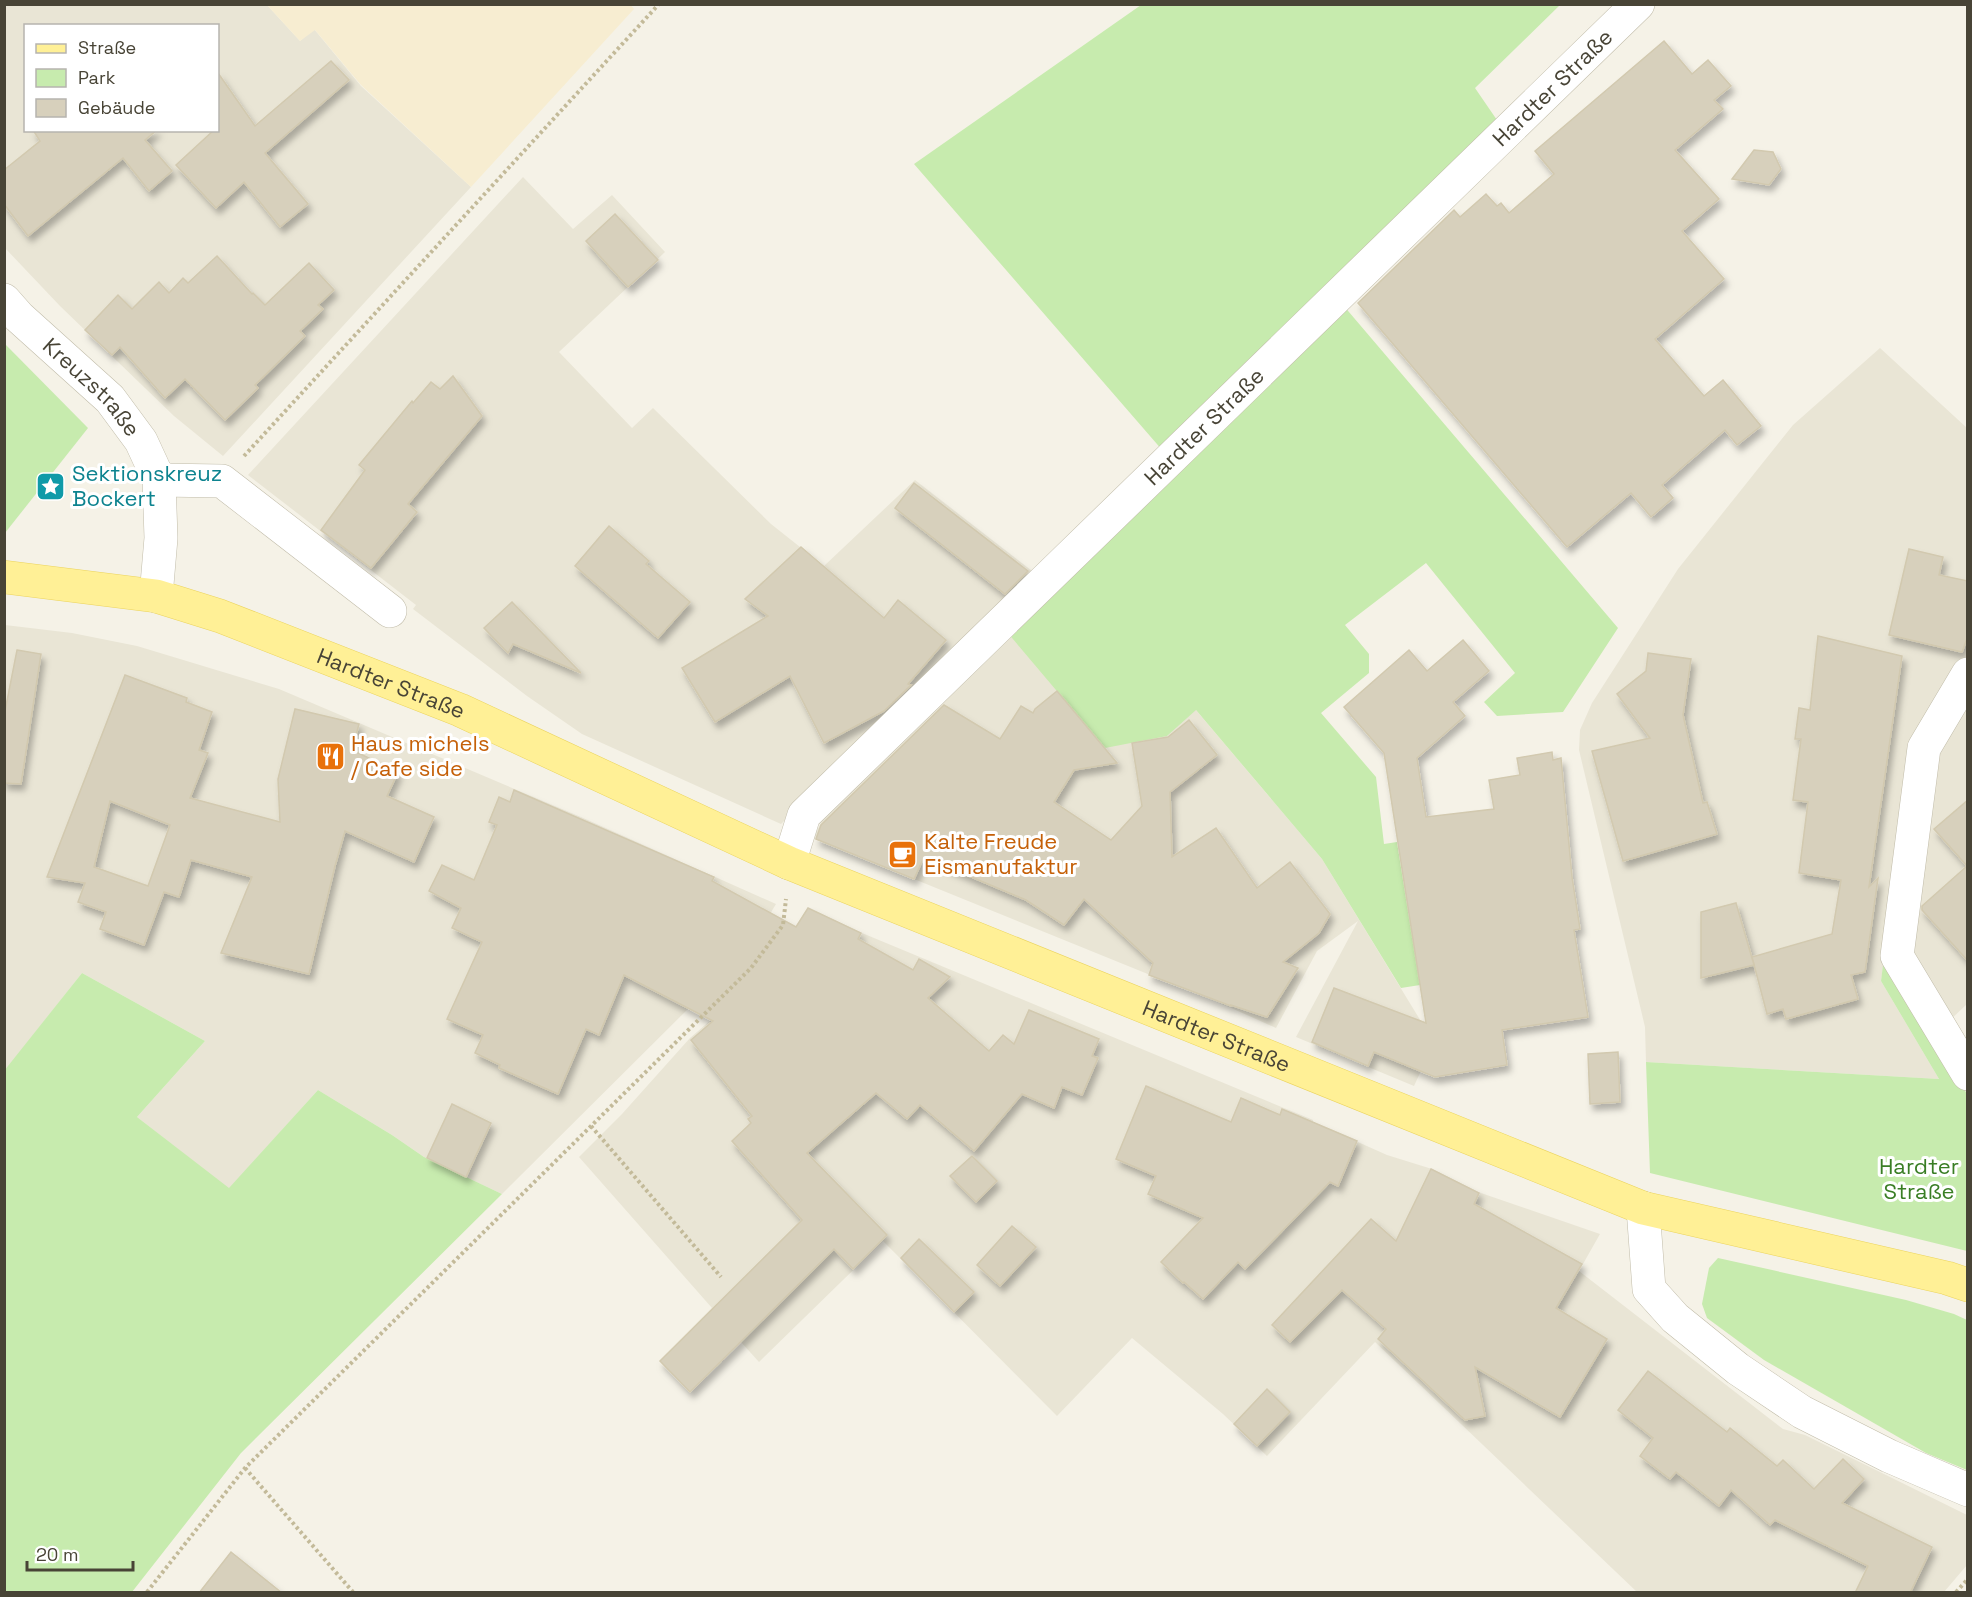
<svg xmlns="http://www.w3.org/2000/svg" width="1972" height="1597" font-family="'Space Grotesk',sans-serif">
<style>
.residential{fill:#e9e5d5;fill-rule:evenodd}
.commercial{fill:#f7edd1}
.green{fill:#c7ebae}
.building{fill:#d7d0bc;stroke:#d2c9af;stroke-width:1.5;fill-rule:evenodd;filter:url(#shadow)}
.lines{fill:none;stroke-linecap:round;stroke-linejoin:round}
.minor-casing{stroke:#c1bca9;stroke-width:34}
.major-casing{stroke:#ebd45f;stroke-width:34}
.path{stroke:#c3ba99;stroke-width:4;stroke-dasharray:3 3;stroke-linecap:butt}
.minor{stroke:#fff;stroke-width:33}
.major{stroke:#fff096;stroke-width:33}
.labels{text-anchor:middle;dominant-baseline:central;stroke-width:6;stroke-linejoin:round;paint-order:stroke}
.street-label{font-size:22px;fill:#484436;stroke:#fff}
.culture-label{font-size:22px;fill:#0d838f;stroke:#fff;text-anchor:start}
.food-label{font-size:22px;fill:#c56008;stroke:#fff;text-anchor:start}
.park-label{font-size:22px;fill:#3a7e25;stroke:#fff}
</style>
<defs>
<filter id="shadow"><feDropShadow dx="3.5" dy="6" stdDeviation="3" flood-color="#0004"/></filter>
</defs>
<rect width="100%" height="100%" fill="#f5f2e7"/>
<g class="residential">
<path d="M5,5h262l33,36 14,-12 47,57 110,101 -248,269 -49,-40 -114,-110 -55,-58zM26,26h192v104h-192z"/>
<polygon points="523,177 573,229 612,195 665,252 559,352 632,428 653,408 771,524 824,566 915,480 1036,574 781,824 582,734 527,696 413,609 416,605 248,475"/>
<polygon points="1880,348 1967,428 1967,657 1916,740 1881,981 1939,1079 1646,1062 1645,1027 1579,750 1580,730 1592,703 1678,569 1793,425"/>
<polygon points="5,625 72,633 137,646 279,689 583,818 776,904 741,962 698,999 502,1194 424,1157 392,1135 318,1090 229,1189 137,1117 205,1041 82,973 5,1071"/>
<polygon points="1007,632 1167,736 1195,709 1322,859 1422,1023 1430,1051 1414,1086 1296,1037 1358,921 1317,951 1276,1028 1229,1007 813,838 832,802"/>
<polygon points="1967,700 1967,1004 1949,1021 1907,951 1929,772"/>
<polygon points="808,908 862,933 1313,1120 1313,1122 1387,1155 1432,1169 1481,1193 1600,1234 1579,1271 1783,1429 1805,1435 1967,1515 1967,1565 1944,1592 1637,1592 1375,1342 1267,1456 1223,1414 1132,1338 1057,1416 883,1241 759,1362 741,1342 690,1392 660,1361 712,1308 579,1157 622,1114 690,1038 763,975"/>
</g>
<polygon class="commercial" points="630,4 634,9 471,187 361,85 315,30 300,41 267,5"/>
<g class="green">
<polygon points="1141,5 1560,5 1475,88 1499,123 1163,451 914,164"/>
<polygon points="1343,305 1618,628 1563,712 1497,716 1484,702 1515,673 1426,563 1345,625 1369,654 1369,673 1321,713 1376,777 1384,844 1397,842 1420,985 1401,988 1322,859 1196,710 1167,736 1105,748 1007,632"/>
<polygon points="5,344 88,428 5,533"/>
<polygon points="1884,957 1967,1094 1967,1251 1650,1173 1646,1062 1939,1079 1881,981"/>
<polygon points="82,973 205,1041 137,1117 229,1188 318,1090 392,1135 424,1157 502,1194 241,1453 132,1592 5,1592 4,1071"/>
<polygon points="1718,1258 1906,1300 1954,1314 1967,1320 1967,1470 1926,1453 1764,1360 1707,1318 1702,1304 1709,1268"/>
</g>
<g class="building">
<polygon points="1664,41 1692,74 1708,60 1731,86 1714,100 1723,109 1675,150 1719,199 1682,231 1724,279 1655,339 1704,396 1723,380 1761,426 1737,445 1725,430 1662,485 1673,498 1651,517 1631,493 1567,547 1358,303 1454,210 1460,217 1486,194 1497,206 1501,203 1509,213 1554,174 1535,151"/>
<polygon points="331,61 349,80 265,153 308,204 280,227 244,182 216,208 176,165 214,130 218,130 218,73 255,126"/>
<polygon points="33,130 157,130 145,140 172,171 149,191 123,158 28,236 4,204 4,170 40,141"/>
<polygon points="1754,150 1773,152 1781,169 1769,185 1732,179"/>
<polygon points="615,214 658,260 628,287 586,241"/>
<polygon points="217,256 252,294 253,293 265,305 309,263 334,290 318,305 323,309 300,331 305,336 255,385 258,388 225,420 185,379 165,398 120,347 112,355 85,330 118,295 132,309 159,282 169,293 183,278 188,283"/>
<polygon points="453,376 482,416 408,504 417,512 371,568 321,530 365,470 359,465 412,401 413,403 431,382 440,389"/>
<polygon points="914,483 1028,571 1005,594 895,508"/>
<polygon points="609,526 649,561 646,564 690,602 658,638 575,566"/>
<polygon points="801,547 884,618 898,600 946,640 908,684 911,685 884,711 824,743 790,676 715,722 682,668 768,616 745,599"/>
<polygon points="1909,549 1943,557 1939,575 1968,581 1968,636 1962,652 1889,635"/>
<polygon points="512,602 581,673 513,644 508,653 484,628"/>
<polygon points="1818,636 1902,656 1869,887 1878,878 1865,972 1851,975 1858,999 1786,1019 1783,1009 1767,1014 1752,957 1832,934 1841,880 1799,873 1808,802 1793,800 1801,739 1795,739 1799,708 1810,710"/>
<polygon points="1463,640 1489,671 1453,702 1465,716 1417,758 1426,817 1494,809 1489,780 1520,775 1517,758 1552,752 1553,760 1561,758 1572,877 1580,929 1574,930 1588,1017 1502,1030 1507,1065 1435,1077 1374,1052 1368,1066 1312,1042 1334,988 1426,1023 1384,753 1344,707 1409,650 1427,671"/>
<polygon points="17,650 41,654 21,784 4,783 4,716"/>
<polygon points="1648,653 1691,659 1683,715 1703,803 1707,802 1717,834 1623,861 1592,751 1650,738 1617,694 1646,671"/>
<path d="M125,675l62,23 -1,4 26,10 -13,38 9,3 -18,45 90,24 -2,-43 17,-70 64,15 -7,26 46,22 -11,24 47,21 -20,45 -69,-31 -10,35 -26,108 -88,-21 31,-76 -61,-17 -12,37 -15,-5 -20,53 -44,-16 6,-17 -28,-10 7,-19 -38,-6zM110,801l60,24 -22,61 -54,-19z"/>
<polygon points="1057,691 1117,763 1074,770 1054,802 1111,840 1142,806 1132,743 1168,737 1189,720 1217,755 1170,792 1172,857 1216,828 1257,888 1290,862 1330,914 1319,933 1283,962 1298,968 1267,1017 1231,1005 1231,1006 1149,975 1153,963 1084,899 1064,925 1026,900 924,857 914,879 816,839 821,825 944,705 1000,739 1021,706 1033,713 1035,709"/>
<polygon points="514,790 714,877 712,881 796,927 808,908 861,933 858,939 913,970 919,959 950,977 928,998 989,1051 1003,1035 1014,1044 1029,1010 1099,1039 1092,1056 1098,1058 1082,1095 1062,1087 1054,1108 1022,1094 974,1151 920,1105 907,1119 876,1093 807,1153 887,1235 853,1269 834,1249 690,1392 660,1361 802,1220 732,1141 751,1123 748,1119 752,1116 691,1040 713,1021 624,975 599,1035 586,1029 558,1094 499,1068 500,1065 475,1053 483,1035 447,1019 482,942 452,928 461,908 429,891 442,865 474,880 497,825 489,822 499,797 510,802"/>
<polygon points="1968,800 1968,961 1922,910 1922,906 1967,866 1934,829"/>
<polygon points="1736,903 1754,965 1701,978 1701,912"/>
<polygon points="1618,1052 1620,1102 1590,1104 1588,1054"/>
<polygon points="1146,1086 1231,1122 1241,1098 1280,1115 1282,1109 1357,1141 1338,1186 1330,1182 1245,1269 1238,1262 1203,1299 1184,1282 1183,1283 1161,1262 1203,1218 1148,1194 1156,1176 1116,1159"/>
<polygon points="452,1104 491,1123 466,1177 427,1158"/>
<polygon points="972,1156 997,1181 976,1202 950,1176"/>
<polygon points="1431,1169 1479,1193 1474,1204 1582,1264 1556,1308 1607,1339 1560,1417 1475,1367 1485,1416 1465,1420 1378,1339 1386,1329 1342,1290 1290,1342 1272,1325 1371,1219 1396,1241"/>
<polygon points="1012,1226 1036,1247 1000,1286 977,1265"/>
<polygon points="919,1239 974,1292 954,1312 901,1258"/>
<polygon points="1648,1371 1727,1432 1730,1428 1777,1466 1783,1460 1814,1489 1843,1459 1864,1479 1842,1503 1932,1547 1910,1593 1855,1593 1868,1566 1775,1520 1770,1525 1731,1490 1719,1506 1676,1472 1670,1479 1640,1456 1653,1438 1618,1410"/>
<polygon points="1267,1389 1290,1412 1257,1446 1234,1424"/>
<polygon points="231,1552 282,1593 199,1593"/>
</g>
<g class="lines">
<defs>
<g id="minor">
<path id="s1" d="M4,300l15,17 91,82 31,42 18,39 2,58 -5,58"/>
<polyline points="159,480 222,481 390,611"/>
<polyline points="1968,674 1924,748 1897,956 1968,1074"/>
<path id="s2" d="M789,863l15,-48 834,-811"/>
<polyline points="1643,1208 1649,1289 1675,1318 1738,1369 1802,1412 1889,1456 1968,1490"/>
</g>
<g id="major">
<path id="s3" d="M4,577l152,19 64,20 240,94 329,153 854,345 304,70 21,7"/>
</g>
</defs>
<use href="#minor" class="minor-casing"/>
<use href="#major" class="major-casing"/>
<g class="path">
<polyline points="244,456 659,4"/>
<polyline points="591,1126 721,1277"/>
<polyline points="245,1468 353,1592"/>
<polyline points="147,1592 245,1468 751,968 783,925 786,899"/>
<polyline points="1956,1592 1968,1579"/>
</g>
<use href="#minor" class="minor"/>
<use href="#major" class="major"/>
</g>
<defs>
<symbol id="sight-square" viewBox="-11 -11 22 22"><rect x="-9" y="-9" width="18" height="18" rx="4" fill="#0f9aa8" stroke="#fff"/><path d="M0-6L1.8-2.2L6-1.7L2.9 1.2L3.7 5.4L0 3.3L-3.7 5.4L-2.9 1.2L-6-1.7L-1.8-2.2Z" fill="#fff"/></symbol>
<symbol id="restaurant-square" viewBox="-11 -11 22 22"><rect x="-9" y="-9" width="18" height="18" rx="4" fill="#e8710a" stroke="#fff"/><path d="M-5-6h1v4h1v-4h1v4h1v-4h1v5L-1.5 .5V6h-2V.5L-5-1ZM5-6V6H3V1.5H1.5Q1.5-4 5-6Z" fill="#fff"/></symbol>
<symbol id="cafe-square" viewBox="-11 -11 22 22"><rect x="-9" y="-9" width="18" height="18" rx="4" fill="#e8710a" stroke="#fff"/><path d="M-5.5-4.5H6V0H3Q3 3.5 0 3.5H-2.5Q-5.5 3.5-5.5 0ZM3-3.2v2h1.7v-2ZM-6 4.5H4V6H-6Z" fill="#fff"/></symbol>
</defs>
<g fill-rule="evenodd">
<use href="#sight-square" x="34" y="470" width="33" height="33"/>
<use href="#restaurant-square" x="314" y="740" width="33" height="33"/>
<use href="#cafe-square" x="886" y="838" width="33" height="33"/>
</g>
<g class="labels">
<g class="street-label">
<text stroke="none"><textPath href="#s2" startOffset="1094">Hardter Straße</textPath></text>
<text stroke="none"><textPath href="#s1" startOffset="124">Kreuzstraße</textPath></text>
<text stroke="none"><textPath href="#s2" startOffset="608">Hardter Straße</textPath></text>
<text stroke="none"><textPath href="#s3" startOffset="404">Hardter Straße</textPath></text>
<text stroke="none"><textPath href="#s3" startOffset="1302">Hardter Straße</textPath></text>
</g>
<g class="culture-label">
<text x="72" y="473">Sektionskreuz<tspan x="72" dy="25">Bockert</tspan></text>
</g>
<g class="food-label">
<text x="351" y="743">Haus michels<tspan x="351" dy="25">/ Cafe side</tspan></text>
<text x="924" y="841">Kalte Freude<tspan x="924" dy="25">Eismanufaktur</tspan></text>
</g>
<g class="park-label">
<text x="1919" y="1166">Hardter<tspan x="1919" dy="25">Straße</tspan></text>
</g>
</g>
<rect width="1972" height="1597" fill="none" stroke="#484436" stroke-width="12"/>
<rect x="24" y="24" width="195" height="108" fill="#ffffff" stroke="#b6b4af" stroke-width="1.5"/>
<rect x="36" y="44" width="30" height="9" fill="#fff096" stroke="#b6b4af" stroke-width="1.5"/>
<text x="78" y="54" font-size="18" fill="#484436">Straße</text>
<rect x="36" y="69" width="30" height="18" fill="#c7ebae" stroke="#b6b4af" stroke-width="1.5"/>
<text x="78" y="84" font-size="18" fill="#484436">Park</text>
<rect x="36" y="99" width="30" height="18" fill="#d7d0bc" stroke="#b6b4af" stroke-width="1.5"/>
<text x="78" y="114" font-size="18" fill="#484436">Gebäude</text>
<path d="M27 1561v9h106v-9" fill="none" stroke="#484436" stroke-width="3"/>
<text x="36" y="1561" font-size="18" fill="#484436" stroke="#ffffff" stroke-width="4.5" paint-order="stroke">20 m</text>
</svg>
